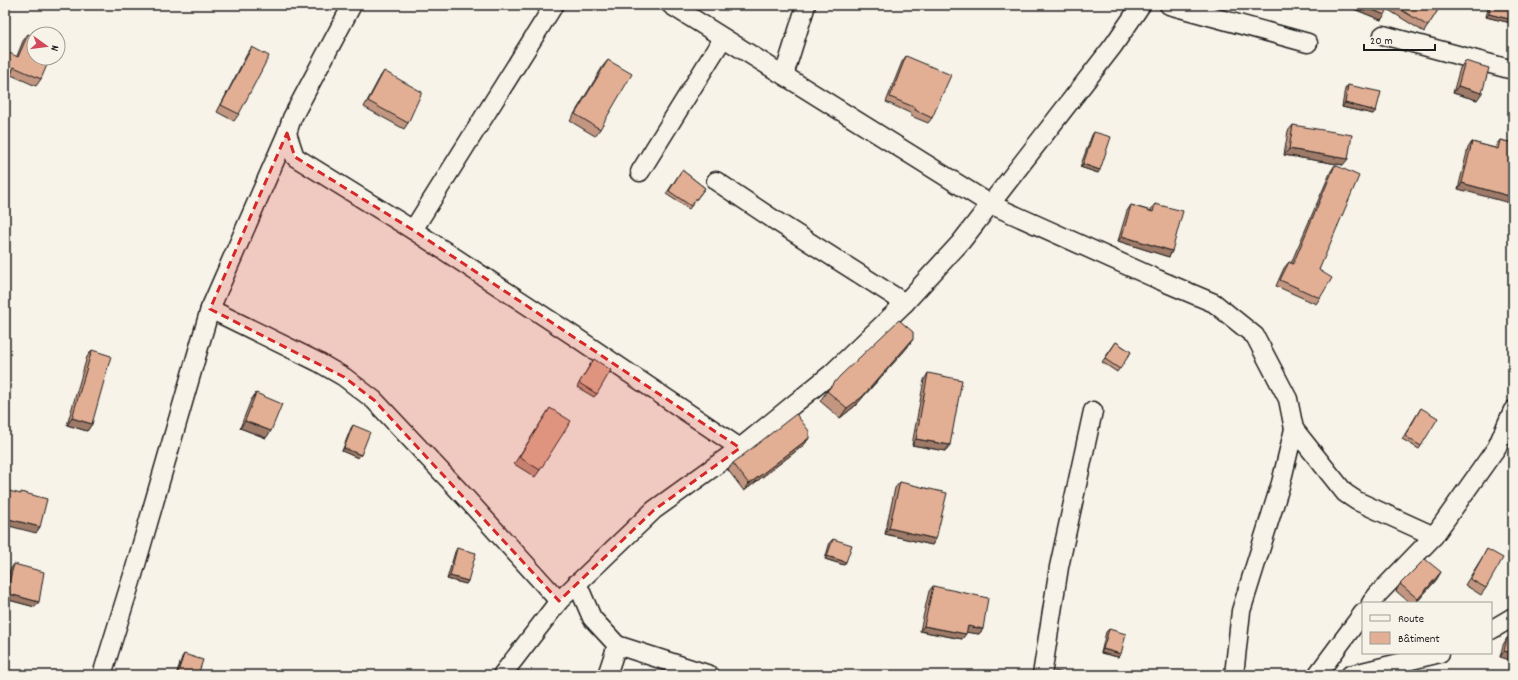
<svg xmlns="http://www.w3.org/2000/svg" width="1518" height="680" font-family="Dekko,sans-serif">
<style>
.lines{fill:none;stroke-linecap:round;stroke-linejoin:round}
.minor-casing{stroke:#1c1c1c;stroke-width:21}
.minor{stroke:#f7f3e8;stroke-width:18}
.wall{fill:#c29680;stroke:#1c1c1c}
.shaded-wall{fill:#9e7a68;stroke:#1c1c1c}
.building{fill:#e2af95;stroke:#1c1c1c}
.marked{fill:#d62828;fill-opacity:0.2;stroke:#d62828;stroke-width:3;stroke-dasharray:8 5;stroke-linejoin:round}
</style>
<rect width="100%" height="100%" fill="#f7f3e8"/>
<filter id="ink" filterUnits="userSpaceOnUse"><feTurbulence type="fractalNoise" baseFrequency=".025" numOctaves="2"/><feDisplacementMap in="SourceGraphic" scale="8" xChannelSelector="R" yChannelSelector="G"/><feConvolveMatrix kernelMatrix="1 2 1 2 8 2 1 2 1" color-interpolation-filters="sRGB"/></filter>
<g filter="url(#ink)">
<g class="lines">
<defs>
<g id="minor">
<polyline points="352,5 292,118 287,133 295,157 413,230 574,336 740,448"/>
<polyline points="671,5 990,204 1157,279 1214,303 1255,336 1288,399 1294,429 1281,483 1241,611 1234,675"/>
<polyline points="1169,5 1308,43"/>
<polyline points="1383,35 1513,70"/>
<polyline points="784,75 806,5"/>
<polyline points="640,172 723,38"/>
<polyline points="716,181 776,221 905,303"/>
<polyline points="413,230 554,5"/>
<polyline points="210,309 318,362 344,377 374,400 465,497 559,601"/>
<polyline points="1294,429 1345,493 1357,501 1434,536"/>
<polyline points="577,583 592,618 617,645 710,675"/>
<polyline points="1371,603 1378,594 1434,536 1497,447 1513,410"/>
<polyline points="1491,630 1513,617"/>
<polyline points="102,675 133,575 210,309 287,133"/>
<polyline points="502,675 559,601 654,510 740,448 831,374 905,303 961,242 1113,46 1141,5"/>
<polyline points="607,675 617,645"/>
<polyline points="1042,675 1059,567 1093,411"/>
<polyline points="1317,675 1363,613"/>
<polyline points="1350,675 1440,653"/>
</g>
</defs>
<use href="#minor" class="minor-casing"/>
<use href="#minor" class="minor"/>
</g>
<g class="wall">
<polygon points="1340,5 1441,5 1424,32 1387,9 1381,20 1349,7"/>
<polygon points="1489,5 1513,5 1511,23 1486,17"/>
<polygon points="28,34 41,79 36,86 11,75 17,56 23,41"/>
<polygon points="252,47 239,114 234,121 217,112 247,54"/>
<polygon points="906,56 932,118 928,123 911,116 912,114 886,102 902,62"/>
<polygon points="608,60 600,129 595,136 570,121 603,66"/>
<polygon points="1465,61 1477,100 1453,93 1460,68"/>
<polygon points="384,71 408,123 404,129 364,107 380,77"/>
<polygon points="1348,85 1376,111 1373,114 1342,107 1345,89"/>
<polygon points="1293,125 1343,165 1284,155 1288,131"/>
<polygon points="1094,132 1098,173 1080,167 1092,135"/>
<polygon points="1500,140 1513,143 1458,189 1468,148 1472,142 1495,148 1496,145"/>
<polygon points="1335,165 1319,270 1320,298 1316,304 1276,286 1284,268 1289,262 1291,263 1331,171"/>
<polygon points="682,170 705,188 689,209 666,194"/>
<polygon points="1155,204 1172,251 1169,257 1118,241 1127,211 1131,205 1151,211 1151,209"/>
<polygon points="913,339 906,349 855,406 840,418 820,401 827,391"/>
<polygon points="1116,342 1131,352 1117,372 1102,362"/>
<polygon points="92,350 92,424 87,431 67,425 87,357"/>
<polygon points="591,363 597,394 594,397 577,387"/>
<polygon points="928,373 950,445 945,451 912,445 924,380"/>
<polygon points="256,393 266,438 240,428 251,400"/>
<polygon points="550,408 540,470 535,477 514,464"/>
<polygon points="1421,408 1421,446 1419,449 1402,439"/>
<polygon points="353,425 361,455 358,458 342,451 351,428"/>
<polygon points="809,438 804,445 744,491 728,470 733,463"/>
<polygon points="900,482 936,539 932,545 885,534 895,488"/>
<polygon points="833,539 844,565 825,559 830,542"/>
<polygon points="457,548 468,581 466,584 447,579 455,552"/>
<polygon points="1487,549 1486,588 1481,595 1465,585 1483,556"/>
<polygon points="14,564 35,607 5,599 5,588 10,570"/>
<polygon points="1437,579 1416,603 1410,603 1396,591 1400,584"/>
<polygon points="933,586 983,629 979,634 966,632 962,639 920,631 929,591"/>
<polygon points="1109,629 1121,654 1118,657 1101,653 1106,632"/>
<polygon points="1507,638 1513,639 1500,657 1503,645"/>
<polygon points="184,654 198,675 176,675 182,657"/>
</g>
<g class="shaded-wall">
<polygon points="1340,5 1361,5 1385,15 1381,20 1349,7"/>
<polygon points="1489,14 1513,20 1513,21 1511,23 1486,17"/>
<polygon points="1458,86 1482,93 1477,100 1453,93"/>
<polygon points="1345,103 1376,111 1373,114 1342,107"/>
<polygon points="1289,149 1348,159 1343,165 1284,155"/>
<polygon points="1083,164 1100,170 1098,173 1080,167"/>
<polygon points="1462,183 1513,197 1513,204 1458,189"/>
<polygon points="1122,236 1172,251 1169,257 1118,241"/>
<polygon points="913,339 906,349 855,406 840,418 847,408"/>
<polygon points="72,418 92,424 87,431 67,425"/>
<polygon points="245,421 271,431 266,438 240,428"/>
<polygon points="809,438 804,445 744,491 749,484"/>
<polygon points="916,439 950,445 945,451 912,445"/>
<polygon points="344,448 361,455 358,458 342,451"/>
<polygon points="5,518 40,527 36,533 5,525"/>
<polygon points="889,528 936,539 932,545 885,534"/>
<polygon points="827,556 846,562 844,565 825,559"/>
<polygon points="1441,572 1437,579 1416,603 1418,599"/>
<polygon points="450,576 468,581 466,584 447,579"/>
<polygon points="6,593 39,602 35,607 5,599 5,594"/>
<polygon points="924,626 966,634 962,639 920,631"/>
<polygon points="968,626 983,629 979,634 964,632"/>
<polygon points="1103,649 1121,654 1118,657 1101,653"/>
<polygon points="1504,651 1513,653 1513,661 1500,657"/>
</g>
<g class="building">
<polygon points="1361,5 1389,5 1385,15"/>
<polygon points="1393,5 1441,5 1428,26"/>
<polygon points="1490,5 1513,5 1513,20 1489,14"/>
<polygon points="28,34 34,37 34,58 50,58 41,79 14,67 5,87 5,51 18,57"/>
<polygon points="252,47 269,56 239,114 221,105"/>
<polygon points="906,56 951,75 932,118 915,110 916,108 890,97"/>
<polygon points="608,60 632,74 600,129 575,114"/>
<polygon points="1465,61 1489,68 1482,93 1458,86"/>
<polygon points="384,71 422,92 408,123 368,101"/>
<polygon points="1348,85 1381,92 1376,111 1345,103"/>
<polygon points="1293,125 1352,135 1348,159 1289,149"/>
<polygon points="1094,132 1111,137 1100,170 1083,164"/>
<polygon points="1500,140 1513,143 1513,197 1462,183 1472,142 1498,149"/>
<polygon points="1335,165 1359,176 1319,270 1332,278 1320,298 1280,280 1289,262 1293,264"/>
<polygon points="682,170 705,188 691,206 669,191"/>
<polygon points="1155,204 1183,211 1172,251 1122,236 1131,205 1153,212"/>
<polygon points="899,320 913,332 913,339 862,397 847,408 827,391 840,376"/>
<polygon points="1116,342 1131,352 1120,369 1105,359"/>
<polygon points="92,350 111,356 92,424 72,418"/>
<polygon points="594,359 611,370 597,394 579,383"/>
<polygon points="928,373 962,380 950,445 916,439"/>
<polygon points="256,393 282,404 271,431 245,421"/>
<polygon points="550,408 571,421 540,470 519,457"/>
<polygon points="1421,408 1438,418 1421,446 1405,436"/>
<polygon points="796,414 809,431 809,438 749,484 733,463"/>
<polygon points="353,425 370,432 361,455 344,448"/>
<polygon points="900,482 947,493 936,539 889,528"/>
<polygon points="5,490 21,494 21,492 47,499 40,527 5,518"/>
<polygon points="833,539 852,545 846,562 827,556"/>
<polygon points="457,548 476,553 468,581 450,576"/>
<polygon points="1487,549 1503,558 1486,588 1470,579"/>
<polygon points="1425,559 1441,572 1418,599 1400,584"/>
<polygon points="14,564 44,572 39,602 6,593"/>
<polygon points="933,586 988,598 983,629 968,626 966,634 924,626"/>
<polygon points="1109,629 1126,634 1121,654 1103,649"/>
<polygon points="1507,638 1513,639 1513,653 1504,651"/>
<polygon points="184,654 203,660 198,675 177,675"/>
<polygon points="1055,671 1071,674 1071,675 1053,675"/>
</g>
</g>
<path class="marked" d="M287,133l8,24 118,73 327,218 -86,62 -95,91 -185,-201 -30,-23 -134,-68z"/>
<rect width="1518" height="680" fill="none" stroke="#f7f3e8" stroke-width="20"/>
<rect x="10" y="10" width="1498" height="660" fill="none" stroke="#1c1c1c" stroke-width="1.5" filter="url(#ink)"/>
<rect x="1362" y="602" width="130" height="52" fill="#f7f3e8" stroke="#9f9d96"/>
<rect x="1370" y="615" width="20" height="6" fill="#f7f3e8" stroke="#9f9d96"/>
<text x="1398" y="622" font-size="12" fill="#1c1c1c">Route</text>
<rect x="1370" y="632" width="20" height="12" fill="#e2af95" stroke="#9f9d96"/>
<text x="1398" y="642" font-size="12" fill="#1c1c1c">Bâtiment</text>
<g transform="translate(46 46) rotate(104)"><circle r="19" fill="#f7f3e8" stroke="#9f9d96"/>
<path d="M0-3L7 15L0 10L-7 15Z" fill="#d1495b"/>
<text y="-6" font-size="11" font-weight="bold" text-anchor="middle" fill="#1c1c1c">N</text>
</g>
<path d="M1364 44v6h71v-6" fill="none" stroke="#1c1c1c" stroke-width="2"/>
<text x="1370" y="44" font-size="12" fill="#1c1c1c" stroke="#f7f3e8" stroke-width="3" paint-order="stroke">20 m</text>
</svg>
